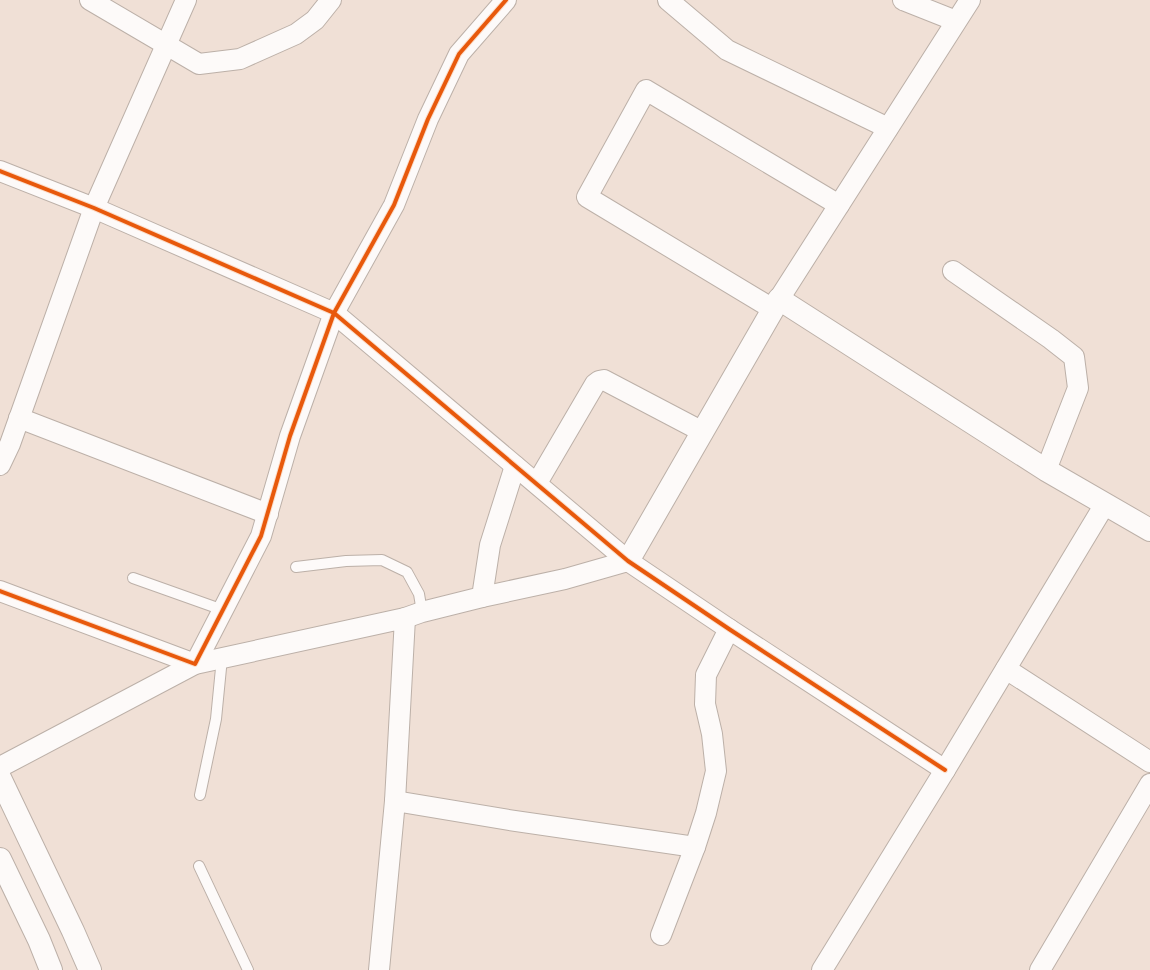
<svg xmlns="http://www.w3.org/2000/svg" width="1150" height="970" font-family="Figtree,sans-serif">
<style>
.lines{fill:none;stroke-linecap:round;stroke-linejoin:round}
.service-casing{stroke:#bcb0a8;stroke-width:12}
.minor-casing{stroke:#bcb0a8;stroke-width:22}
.tertiary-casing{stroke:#bcb0a8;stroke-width:24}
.secondary-casing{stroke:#bcb0a8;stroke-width:24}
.service{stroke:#fdfaf9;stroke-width:10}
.minor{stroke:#fdfaf9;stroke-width:20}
.tertiary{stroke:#fdfaf9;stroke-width:22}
.secondary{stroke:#fdfaf9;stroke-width:22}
.cycleway-casing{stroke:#fbdecb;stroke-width:6}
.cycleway{stroke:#e8590c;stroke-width:4}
</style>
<rect width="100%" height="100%" fill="#f0e0d6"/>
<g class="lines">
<defs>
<g id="service">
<polyline points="296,567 346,561 382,560 407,572 419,594 422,612"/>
<polyline points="133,578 223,610"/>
<polyline points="200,795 216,719 222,658"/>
<polyline points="199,866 248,970"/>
</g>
<g id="minor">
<polyline points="90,0 199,64 240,59 296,34 315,20 331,0"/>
<polyline points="668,0 727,50 888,128"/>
<polyline points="903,0 956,21"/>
<polyline points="0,171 94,208 334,313 628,561 729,629 945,770"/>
<polyline points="953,271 1051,339 1074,357 1078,388 1046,470"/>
<polyline points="779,299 970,0"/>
<polyline points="773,309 587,197 646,90 839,205"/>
<polyline points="19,418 268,514"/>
<polyline points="0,465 10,444 94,208 186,0"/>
<polyline points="537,483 595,384 599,381 604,380 703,432"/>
<polyline points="0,591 195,664 261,536 290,436 334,313 394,205 428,119 459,54 506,0"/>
<polyline points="482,597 565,579 628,561"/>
<polyline points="405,618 422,612 482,597 490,545 515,466"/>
<polyline points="1006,669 1150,762"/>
<polyline points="0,767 195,664 405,618 395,801 379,970"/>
<polyline points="395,801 509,820 695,847"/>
<polyline points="661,935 695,847 706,813 716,771 712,734 705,704 706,675 729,629"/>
<polyline points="822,970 945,770 1105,504"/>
<polyline points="1040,970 1150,784"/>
</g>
<polyline id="tertiary" points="628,561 779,299 1046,470 1150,530"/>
<g id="secondary">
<polyline points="0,778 73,931 90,970"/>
<polyline points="0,859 39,940 51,970"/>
</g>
</defs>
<use href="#service" class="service-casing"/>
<use href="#minor" class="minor-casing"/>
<use href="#tertiary" class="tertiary-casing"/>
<use href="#secondary" class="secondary-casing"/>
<use href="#service" class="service"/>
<use href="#minor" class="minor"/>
<use href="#tertiary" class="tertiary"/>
<use href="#secondary" class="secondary"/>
<defs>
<g id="cycleway">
<polyline points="0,171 94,208 334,313 628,561 729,629 945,770"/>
<polyline points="0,591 195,664 261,536 290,436 334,313 394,205 428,119 459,54 506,0"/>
</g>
</defs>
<use href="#cycleway" class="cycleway-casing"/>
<use href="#cycleway" class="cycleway"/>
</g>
</svg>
